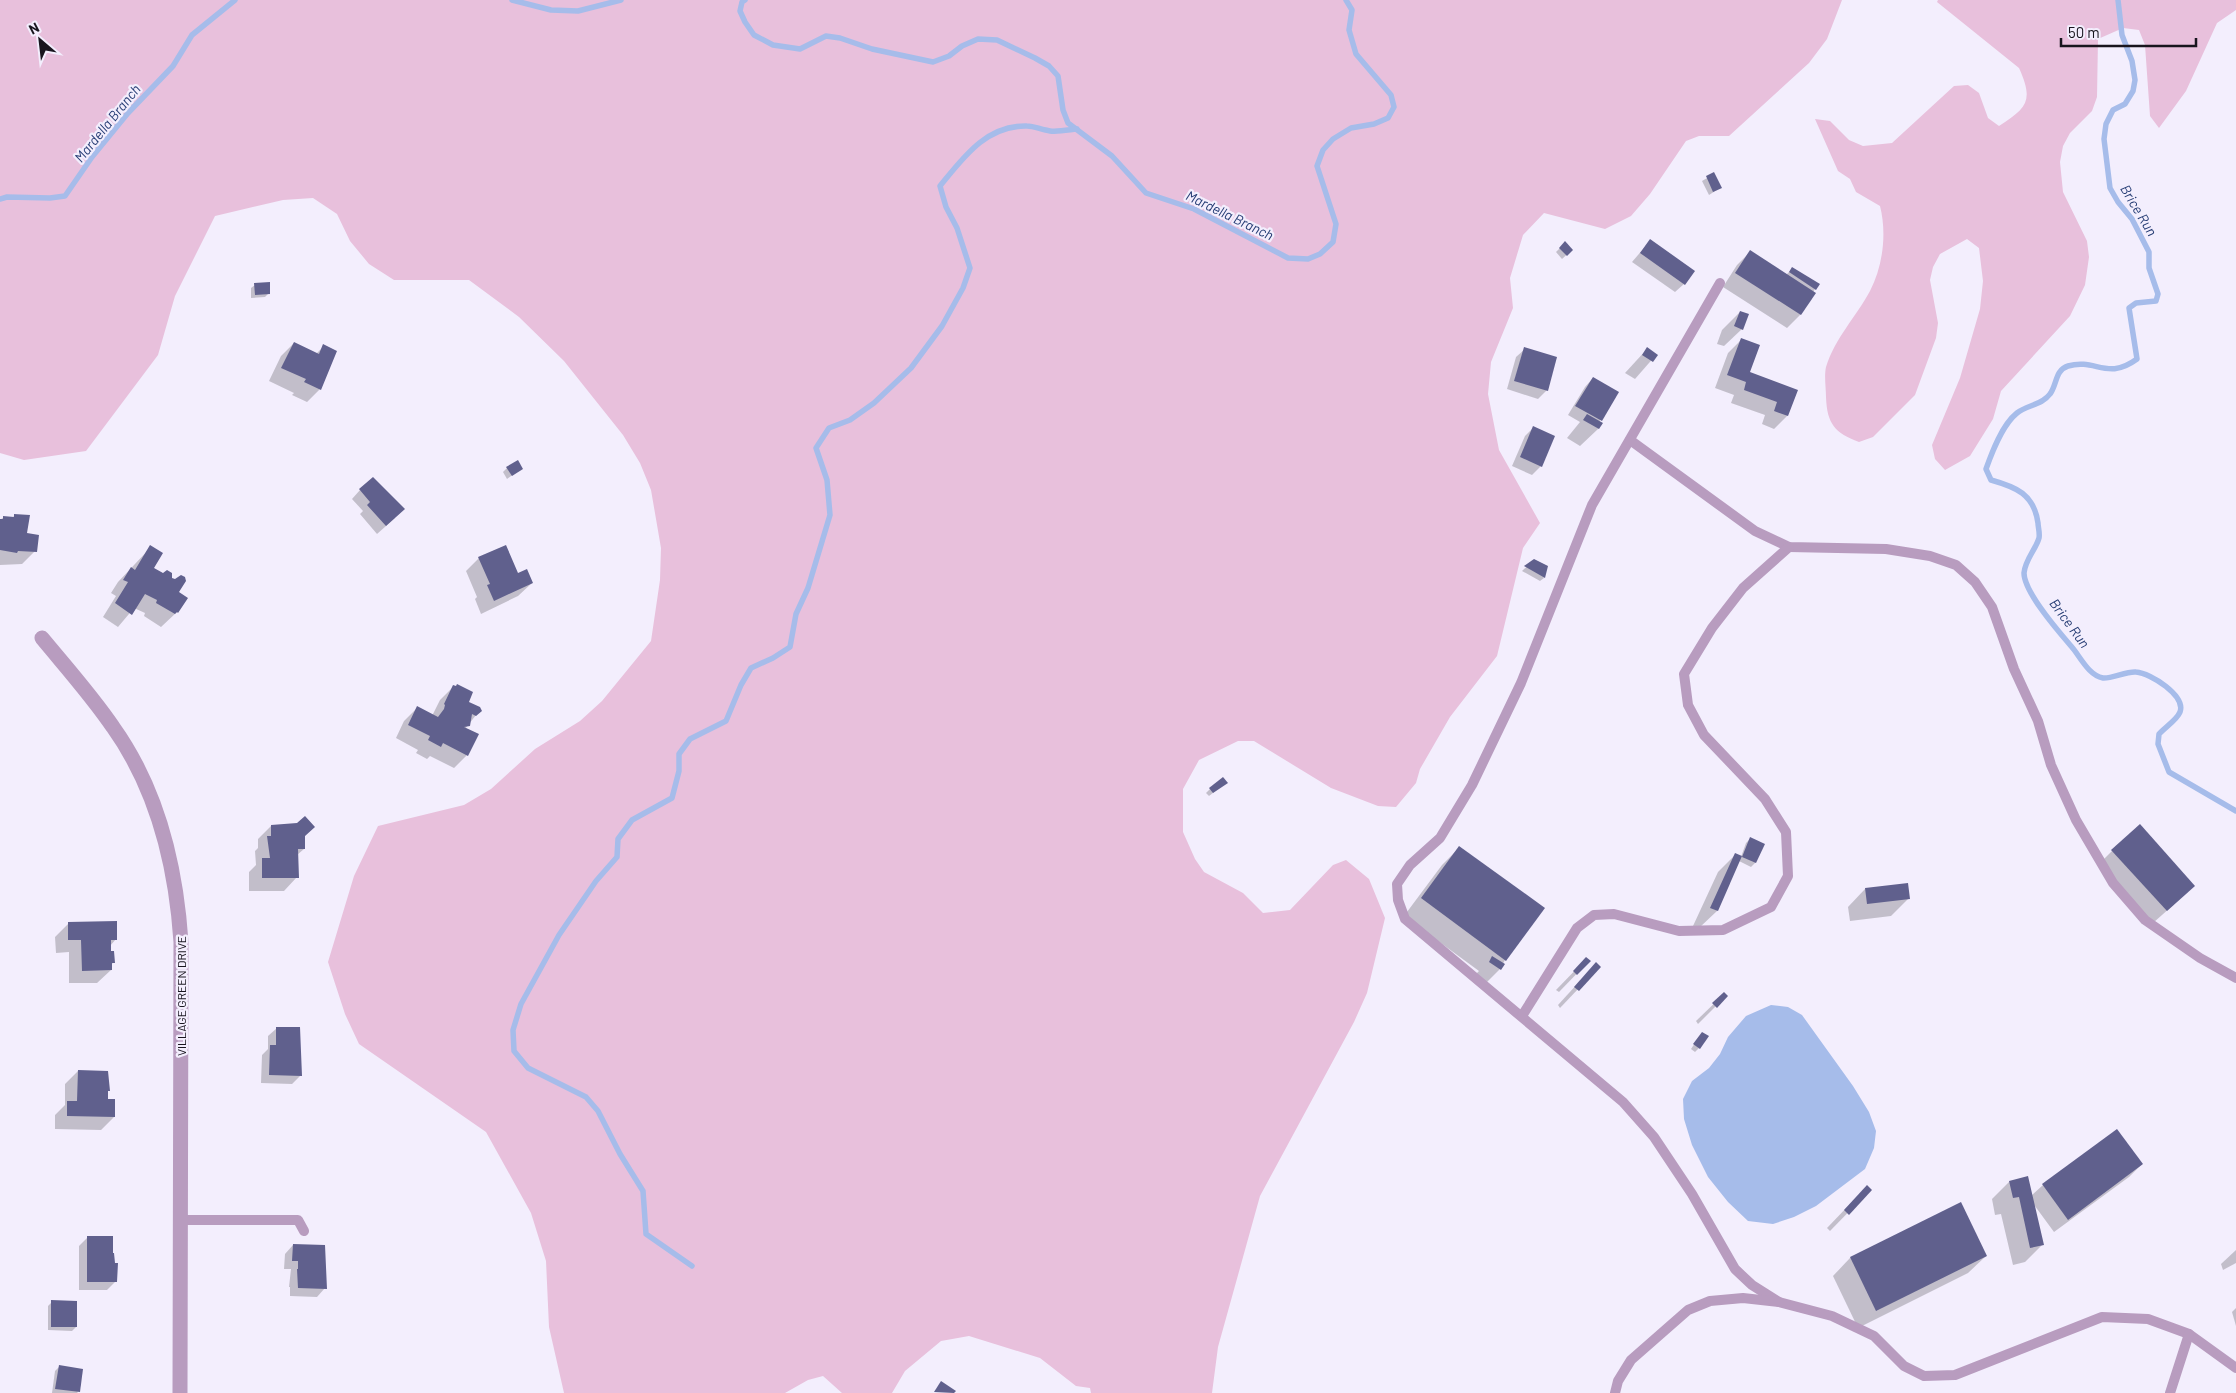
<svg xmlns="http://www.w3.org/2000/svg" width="2236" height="1393" font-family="Barlow,sans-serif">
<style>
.green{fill:#e8c0dc}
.water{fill:#a6bcea}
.shadow{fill:#0003}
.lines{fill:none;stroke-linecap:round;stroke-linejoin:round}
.stream{stroke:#a6bcea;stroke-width:5.5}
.building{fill:#60608d}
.service{stroke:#b89cbf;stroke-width:10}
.minor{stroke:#b89cbf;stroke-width:15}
.labels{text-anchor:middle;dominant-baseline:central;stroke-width:4.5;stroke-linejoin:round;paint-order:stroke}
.street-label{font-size:12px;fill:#18151e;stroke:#f3eefd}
.water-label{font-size:14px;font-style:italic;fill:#243b73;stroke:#f3eefd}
</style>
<rect width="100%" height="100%" fill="#f3eefd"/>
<g class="green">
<polygon points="0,0 1842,0 1827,39 1809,63 1729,136 1699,136 1686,141 1650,194 1631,216 1605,229 1544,213 1523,235 1510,278 1513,308 1491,362 1488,394 1499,450 1540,523 1523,548 1497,656 1450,717 1420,769 1416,783 1396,807 1378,806 1331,788 1254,741 1238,741 1199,760 1183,789 1183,832 1195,859 1204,872 1243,893 1263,913 1290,910 1333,865 1346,860 1369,879 1385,918 1367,993 1354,1022 1260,1196 1218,1347 1212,1393 1091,1393 1090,1388 1076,1386 1040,1358 969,1336 941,1341 905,1371 892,1393 842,1393 823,1376 808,1380 785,1393 564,1393 549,1327 546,1261 531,1213 486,1132 359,1044 345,1014 328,962 354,876 378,826 464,805 491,789 535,749 580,721 602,701 651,641 660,580 661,548 651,490 640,463 623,435 564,361 519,317 469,280 394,280 369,264 350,241 337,214 313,198 283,200 215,216 175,296 158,355 86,451 24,460 0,453"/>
<path d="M1938,0h298v10l-19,13 -31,68 -27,37 -9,-12 -5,-71 -6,-15 -16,-2 -25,11 -1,58 -5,14 -22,22 -7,13 -3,16 3,30 24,49 2,16 -4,28 -15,31 -69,75 -8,28 -23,37 -25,14 -10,-11 -3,-14 28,-67 20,-69 3,-28 -4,-33 -12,-9 -27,15 -7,13 -3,13 8,43 -2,15 -21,57 -42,42 -14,5c-24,-9 -32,-18 -33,-45 0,-9 -2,-21 0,-30 9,-29 30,-50 44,-76 13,-25 17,-58 10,-85l-24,-14 -6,-13 -12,-8 -23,-52 15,2 19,19 14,6 29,-3 62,-57 14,-1 11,8 9,25 11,8c28,-18 35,-25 20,-58l-82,-66z"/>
</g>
<polygon class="water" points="1771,1005 1788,1007 1802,1015 1853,1086 1869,1112 1876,1131 1874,1148 1865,1169 1816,1206 1794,1217 1773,1224 1748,1221 1728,1202 1708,1177 1692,1145 1684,1119 1683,1099 1692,1081 1709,1068 1720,1054 1728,1037 1746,1016"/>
<g class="shadow">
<polygon points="1714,174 1720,188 1709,195 1702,181"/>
<polygon points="1650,241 1684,284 1675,292 1632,262"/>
<polygon points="1565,243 1572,250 1562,259 1556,252"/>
<polygon points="1750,252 1786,275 1793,268 1815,289 1800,315 1787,328 1723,287 1737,265"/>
<polygon points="255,285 269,293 265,297 251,298 251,288"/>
<polygon points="1740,312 1742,329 1724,346 1717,344 1722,330"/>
<polygon points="1741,340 1748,373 1797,391 1787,416 1774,429 1762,424 1765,415 1731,403 1734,395 1715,388 1728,353"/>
<polygon points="294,343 316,354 324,346 320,389 307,402 292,395 294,393 269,381 281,356"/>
<polygon points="1525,349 1547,390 1538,399 1507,389 1516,357"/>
<polygon points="1647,349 1656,355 1635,379 1625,373"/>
<polygon points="1593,378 1617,393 1599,422 1601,424 1598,429 1580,446 1567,438 1580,422 1568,415 1585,387"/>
<polygon points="1533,428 1541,466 1532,475 1512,466 1525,436"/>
<polygon points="507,468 521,469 507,479 503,472"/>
<polygon points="360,490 395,518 377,534 360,514 363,511 352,499"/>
<polygon points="15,515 35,551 22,564 0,565 0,520 4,517 12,518"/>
<polygon points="151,547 153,568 171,578 177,593 177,612 161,627 144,616 145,613 134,608 118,627 103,617 116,596 111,593 118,582"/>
<polygon points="479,558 517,575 532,583 518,596 481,614 475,599 477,597 466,571"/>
<polygon points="1534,560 1544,578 1540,581 1522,571"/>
<polygon points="453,687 467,702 480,710 465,729 467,755 454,768 430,756 427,759 416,753 418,750 396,738 404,721 417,708 432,716 440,700"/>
<polygon points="1222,786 1209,796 1206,793 1210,789"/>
<polygon points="271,826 304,836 304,849 297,855 297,877 284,891 249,891 249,872 256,865 255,851 258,848 258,839"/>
<polygon points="1750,839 1763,845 1755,863 1751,867 1739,861 1717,911 1699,928 1693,926 1718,872 1735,855 1741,857 1746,843"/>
<polygon points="1460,847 1505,960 1500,969 1483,986 1475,975 1479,971 1404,916 1442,865"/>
<polygon points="2112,851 2180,899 2153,923 2099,864"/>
<polygon points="1865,889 1909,898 1891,916 1850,921 1848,907"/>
<polygon points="69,923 116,939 110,946 113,963 110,965 111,970 97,983 69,983 69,952 56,953 55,937"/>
<polygon points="1586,959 1589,961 1559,992 1556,990"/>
<polygon points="1599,967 1560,1008 1558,1005 1579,982"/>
<polygon points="1724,994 1726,996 1698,1024 1696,1021"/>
<polygon points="277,1028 301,1075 292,1084 261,1083 262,1055 268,1049 268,1036"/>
<polygon points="1699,1037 1699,1048 1695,1052 1691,1049"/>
<polygon points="78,1071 109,1090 107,1092 107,1100 114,1117 101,1130 55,1129 55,1115 65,1105 65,1084"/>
<polygon points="2142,1164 2129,1177 2054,1232 2032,1202 2042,1245 2025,1262 2013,1265 2001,1214 1995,1215 1992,1199 2009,1182 2031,1196 2043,1185"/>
<polygon points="1870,1190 1830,1231 1827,1228 1850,1204"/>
<polygon points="1960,1204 1986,1256 1968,1273 1858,1328 1833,1276 1850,1258"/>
<polygon points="88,1237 111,1254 116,1281 107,1290 79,1290 79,1246"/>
<polygon points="293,1245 325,1288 317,1297 290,1296 290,1287 289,1287 291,1269 284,1269 285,1254"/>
<polygon points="2236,1250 2236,1263 2223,1270 2221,1264"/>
<polygon points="52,1302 76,1327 72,1331 48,1330 48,1306"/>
<polygon points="2236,1308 2236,1326 2232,1312"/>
<polygon points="59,1367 78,1392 77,1393 52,1393 55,1371"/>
</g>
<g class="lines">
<g class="stream">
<polyline points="512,0 551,10 578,11 621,0"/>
<polyline points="745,0 742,2 740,11 745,22 754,35 773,45 800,49 826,36 840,38 872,49 933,62 949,56 962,46 978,39 997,40 1035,58 1049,66 1058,76 1063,110 1068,123 1112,156 1146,193 1194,209 1288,258 1308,259 1320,254 1333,242 1336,224 1317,166 1323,150 1333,139 1351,128 1374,124 1388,118 1394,107 1391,95 1356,54 1349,30 1352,10 1346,0"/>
<path d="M2118,0l4,35 10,26 3,19 -2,11 -8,13 -12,6 -7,14 -2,15 6,49 8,14 14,17 17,33v16l9,26 -2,7 -20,2 -7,5 8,51c-30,22 -41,-1 -69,7 -13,4 -11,19 -18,28 -8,11 -23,11 -33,19 -15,12 -25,39 -31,56l5,11c25,7 43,14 47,43 0,4 2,10 1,15 -3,11 -14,22 -15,35 0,19 34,58 47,73 9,10 17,29 32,32 8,1 24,-7 33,-6 15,1 50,24 44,40 -3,8 -16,16 -21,22l-1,10 11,28 67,39"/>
<polyline points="0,199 7,197 50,198 65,196 92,157 128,113 173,66 192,35 235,0"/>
<path d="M692,1266l-46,-32 -3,-43 -23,-37 -22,-43 -12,-14 -58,-29 -14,-17 -1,-21 8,-26 38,-69 37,-54 21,-24 1,-18 14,-19 40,-22 7,-27v-17l11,-15 36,-18 15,-36 10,-17 22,-10 17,-11 6,-33 12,-26 22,-73 -3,-35 -11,-32 13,-20 21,-8 24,-17 37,-35 31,-42 21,-38 7,-20 -13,-40 -11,-21 -6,-21c23,-28 46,-61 87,-60 7,0 15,4 23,5 8,1 18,-1 27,-2"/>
</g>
</g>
<g class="building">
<polygon points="1714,172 1722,188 1713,192 1706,176"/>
<polygon points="1650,239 1695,271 1685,285 1640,253"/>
<polygon points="1565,241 1573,250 1567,256 1559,248"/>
<polygon points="1750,250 1816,293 1801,315 1735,273"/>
<polygon points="1792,267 1820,284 1816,290 1789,272"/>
<polygon points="270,282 270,294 255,295 254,283"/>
<polygon points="1740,311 1749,314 1743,330 1734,326"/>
<polygon points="1741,338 1760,345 1750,372 1798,390 1788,416 1774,411 1777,402 1744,390 1746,382 1727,375"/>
<polygon points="294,342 319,354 323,344 337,351 321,390 304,382 306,379 281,368"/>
<polygon points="1524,347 1557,357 1548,391 1514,381"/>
<polygon points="1647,347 1658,355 1653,362 1642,355"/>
<polygon points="1593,377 1619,392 1602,421 1575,406"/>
<polygon points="1587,414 1603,423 1599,429 1583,420"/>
<polygon points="1533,426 1555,436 1542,467 1520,457"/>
<polygon points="518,460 523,469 512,476 506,467"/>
<polygon points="373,477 405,509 386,526 367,505 370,502 359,489"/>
<polygon points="14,514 30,515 27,533 39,535 37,552 18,551 17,553 0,550 0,519 3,519 3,516 14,517"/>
<polygon points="150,545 163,553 154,568 163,573 167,570 172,573 172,578 175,579 181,575 185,577 186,581 179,592 188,598 178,613 177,612 175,614 156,603 157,600 145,594 132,615 115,603 128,582 123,580 131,567 135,570"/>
<polygon points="506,545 518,573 527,569 533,583 494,601 487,585 490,584 478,557"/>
<polygon points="1534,559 1548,566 1545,578 1524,566"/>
<polygon points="457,684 473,692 469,702 480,707 482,711 476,716 472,714 470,726 464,727 479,734 468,756 443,743 441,747 428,740 430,736 408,725 417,706 438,717 444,709 445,705 444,704 453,685 456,686"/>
<polygon points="1223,777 1228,783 1213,793 1209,788"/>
<polygon points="305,816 315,827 305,836 305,849 298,849 299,878 262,878 262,858 270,858 267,836 271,836 271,825 297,823"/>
<polygon points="2140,824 2195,886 2167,911 2111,850"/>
<polygon points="1750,837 1765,844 1756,863 1742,857"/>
<polygon points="1459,846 1545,908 1506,961 1421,898"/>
<polygon points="1735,853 1742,856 1718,911 1710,908"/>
<polygon points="1908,883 1910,899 1867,904 1865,888"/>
<polygon points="117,921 117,940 111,940 111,951 114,951 115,963 112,963 112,970 82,971 81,940 68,940 68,922"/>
<polygon points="1492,956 1505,964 1501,970 1489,962"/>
<polygon points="1586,957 1591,961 1577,975 1573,971"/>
<polygon points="1596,962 1601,967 1579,991 1574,987"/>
<polygon points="1724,992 1728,996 1717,1008 1712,1003"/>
<polygon points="276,1027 300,1027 302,1076 269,1075 270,1045 276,1045"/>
<polygon points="1702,1032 1709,1036 1700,1049 1693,1044"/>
<polygon points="78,1070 108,1071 110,1091 108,1091 108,1099 115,1099 115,1117 67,1116 67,1101 77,1101"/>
<polygon points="2117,1129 2143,1164 2068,1220 2042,1184"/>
<polygon points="2028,1176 2044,1245 2030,1248 2019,1197 2013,1198 2009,1181"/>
<polygon points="1867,1185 1872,1190 1849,1215 1844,1210"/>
<polygon points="1961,1202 1987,1256 1876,1311 1850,1257"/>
<polygon points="87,1236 113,1236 113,1253 114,1253 115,1263 118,1263 117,1282 87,1282"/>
<polygon points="293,1244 325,1245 327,1289 298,1288 297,1269 298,1269 298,1261 292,1261"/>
<polygon points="51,1300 77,1301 77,1327 51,1327"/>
<polygon points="59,1365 83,1369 80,1392 55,1389"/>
<polygon points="941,1381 956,1391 954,1393 934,1392"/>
</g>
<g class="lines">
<g class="service">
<polyline points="1720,283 1592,505 1521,683 1472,785 1440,838 1410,865 1397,884 1398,900 1405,919 1623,1102 1654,1137 1692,1194 1735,1269 1752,1285 1779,1302"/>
<polyline points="1630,440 1755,531 1789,547 1886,549 1930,556 1956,565 1975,582 1992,607 2014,669 2038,721 2051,765 2076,820 2113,883 2145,920 2200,958 2236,978"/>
<polyline points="1522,1016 1577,928 1594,915 1614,914 1679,931 1723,930 1771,907 1788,876 1786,832 1765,799 1704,735 1688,705 1684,674 1712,628 1743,588 1789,547"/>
<polyline points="181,1220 298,1220 304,1231"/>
<polyline points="1615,1393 1618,1381 1631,1360 1688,1310 1710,1301 1743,1298 1779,1302 1832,1316 1874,1336 1904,1366 1924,1376 1955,1375 2102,1317 2148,1319 2189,1334 2236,1368"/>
<polyline points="2170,1393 2189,1334"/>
</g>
<path class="minor" d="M42,638c24,29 50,58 71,89 45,63 63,139 68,215l-1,451"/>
</g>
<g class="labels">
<g class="street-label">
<text transform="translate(181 996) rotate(-90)">VILLAGE GREEN DRIVE</text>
</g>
<g class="water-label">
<text transform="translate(107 123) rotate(-51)">Mardella Branch</text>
<text transform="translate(2139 210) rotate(59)">Brice Run</text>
<text transform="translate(1230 215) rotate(26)">Mardella Branch</text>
<text transform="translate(2070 623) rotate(54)">Brice Run</text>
</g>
</g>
<g transform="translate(40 40) rotate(332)" stroke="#f3eefd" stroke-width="4" paint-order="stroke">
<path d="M0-4L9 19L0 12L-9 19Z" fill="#18151e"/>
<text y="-8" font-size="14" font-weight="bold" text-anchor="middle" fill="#18151e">N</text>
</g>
<path d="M2061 38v8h135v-8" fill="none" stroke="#18151e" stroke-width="2.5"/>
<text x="2068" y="38" font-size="15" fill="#18151e" stroke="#f3eefd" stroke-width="4" paint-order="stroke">50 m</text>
</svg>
